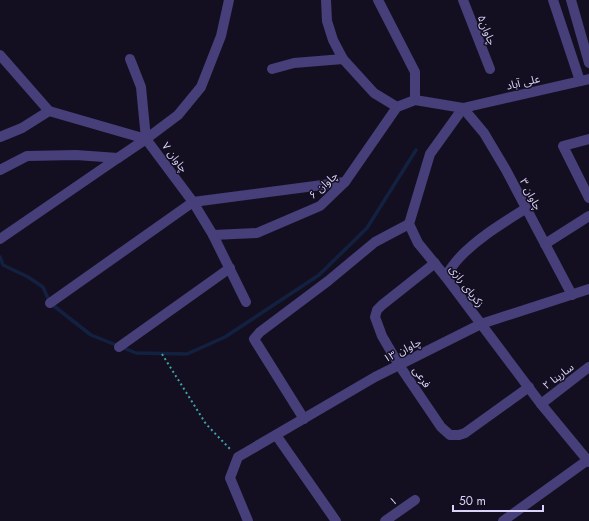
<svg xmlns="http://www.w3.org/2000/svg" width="589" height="521" font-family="Jost,'Noto Sans Arabic',sans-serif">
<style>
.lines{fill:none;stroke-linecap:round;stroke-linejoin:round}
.stream{stroke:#132141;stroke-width:3.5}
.path{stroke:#3ba5a7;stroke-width:2;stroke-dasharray:2 3;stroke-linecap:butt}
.minor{stroke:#463f7a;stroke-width:10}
.labels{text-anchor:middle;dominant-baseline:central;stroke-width:3;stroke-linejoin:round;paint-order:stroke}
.street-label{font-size:11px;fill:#dbd3fa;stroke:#140f20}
</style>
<rect width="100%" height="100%" fill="#140f20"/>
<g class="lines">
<polyline class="stream" points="0,257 3,265 28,277 43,287 50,303 91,335 136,353 187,354 225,337 319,275 367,228 416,150"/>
<polyline class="path" points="162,354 206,424 230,449"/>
<g class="minor">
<polyline points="229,0 221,36 201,87 178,115 146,139 193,202 345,182"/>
<polyline points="326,0 327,21 333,40 343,59 374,93 397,107"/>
<polyline points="378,0 415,72 415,100"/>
<polyline points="463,0 490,69"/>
<polyline points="553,0 580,81"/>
<polyline points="571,0 589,63"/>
<polyline points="0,55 49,111"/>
<polyline points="130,59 141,87 146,139"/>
<polyline points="272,69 294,63 343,59"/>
<polyline points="463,108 430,154 409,224 418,243 445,276 541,404 589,462"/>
<polyline points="463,108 484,133 506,170 572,295"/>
<polyline points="0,137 22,128 49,111 146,139"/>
<polyline points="589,139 563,146 589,198"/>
<polyline points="0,170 27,156 76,155 118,158 146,139"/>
<polyline points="213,235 257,233 320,206 345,182 397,107 415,100 463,108 589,79"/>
<polyline points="0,239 118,158"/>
<polyline points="545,244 589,216"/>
<polyline points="435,263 382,305 377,310 375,317 382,336 399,365 441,427 450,435 459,435 465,433 529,387"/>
<path d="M445,276c5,-6 10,-14 15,-19 19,-20 43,-34 65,-48"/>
<polyline points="50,303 193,202 213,235 246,302"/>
<polyline points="119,347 230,268"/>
<polyline points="541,404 589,367"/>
<polyline points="304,419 254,339 260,332 328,281 375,242 409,224"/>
<polyline points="276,435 336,521"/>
<polyline points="248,521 230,478 238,457 375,377 481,324 589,289"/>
<polyline points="385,521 415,500"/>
<polyline points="503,521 589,459"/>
</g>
</g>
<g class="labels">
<g class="street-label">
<text transform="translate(487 30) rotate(68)">چاوان۵</text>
<text transform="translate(523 82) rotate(-13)">علی آباد</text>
<text transform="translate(175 157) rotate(53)">چاوان ۷</text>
<text transform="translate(323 185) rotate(-42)">چاوان ۶</text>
<text transform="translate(531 194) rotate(62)">چاوان ۳</text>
<text transform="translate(467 286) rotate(53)">زکریای رازی</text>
<text transform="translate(402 350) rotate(-27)">چاوان ۱۳</text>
<text transform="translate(558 376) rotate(-37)">سارینا ۲</text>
<text transform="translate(422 377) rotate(56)">فرعی</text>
<text transform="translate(393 501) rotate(-35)">۱</text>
</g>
</g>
<path d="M453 505v6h90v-6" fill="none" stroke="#dbd3fa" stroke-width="2"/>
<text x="459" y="505" font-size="12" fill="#dbd3fa" stroke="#140f20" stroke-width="3" paint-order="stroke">50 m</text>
</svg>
